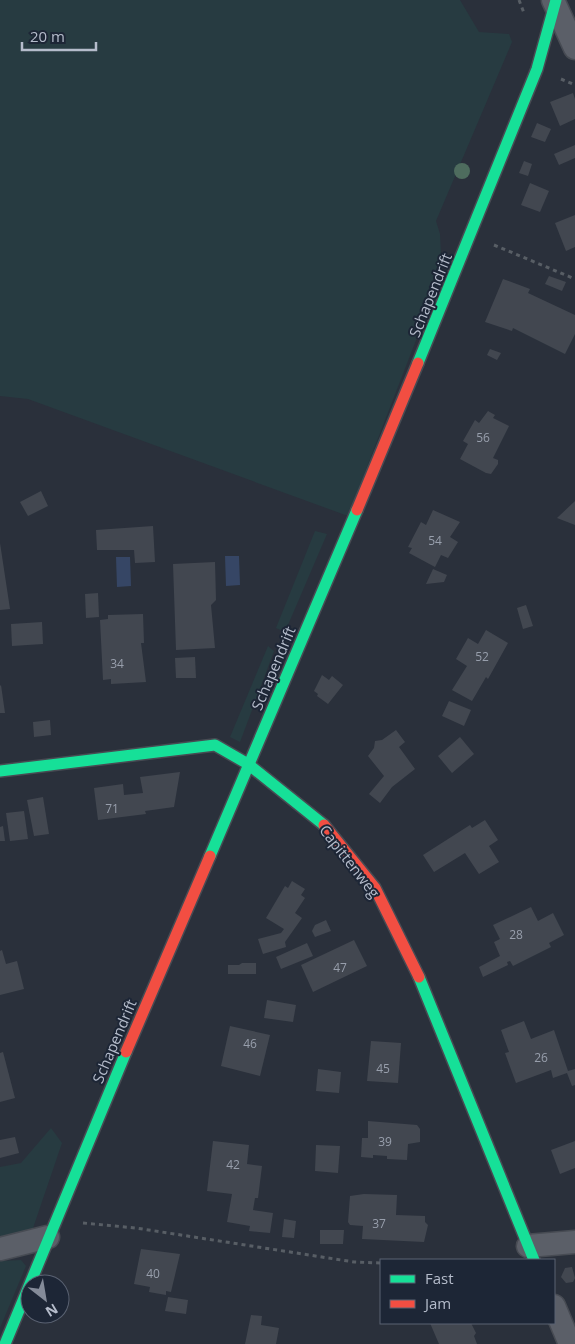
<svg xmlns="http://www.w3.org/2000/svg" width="575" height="1344" font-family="'Open Sans',sans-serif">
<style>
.green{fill:#273b41}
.water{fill:#364665}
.building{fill:#424750}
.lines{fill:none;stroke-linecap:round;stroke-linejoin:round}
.street-casing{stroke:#474b53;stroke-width:25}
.fast-casing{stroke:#474b53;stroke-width:14}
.jam-casing{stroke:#474b53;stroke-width:14}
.path{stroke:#585e65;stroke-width:3;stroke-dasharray:4 4;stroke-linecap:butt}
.street{stroke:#5b5f68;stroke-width:22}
.fast{stroke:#16e098;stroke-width:11}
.jam{stroke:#f24e42;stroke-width:11}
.tree{fill:#4e6c5e}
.labels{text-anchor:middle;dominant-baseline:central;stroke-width:4;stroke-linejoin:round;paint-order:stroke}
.number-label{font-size:12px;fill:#989fac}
.street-label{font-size:15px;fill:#b5bccb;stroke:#1d2636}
</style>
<rect width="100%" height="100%" fill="#2a303b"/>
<g class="green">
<polygon points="0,0 460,0 479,32 509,34 512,42 436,221 440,234 442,273 348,516 28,399 0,396"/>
<polygon points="315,531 327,534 285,632 276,628"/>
<polygon points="268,646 274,651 240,742 230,737"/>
<polygon points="51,1128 62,1143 32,1231 0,1239 0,1167 21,1163"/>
<polygon points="21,1260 26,1266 0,1328 0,1261"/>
</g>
<g class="water">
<polygon points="225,556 239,556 240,585 226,586"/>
<polygon points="116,557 130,557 131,586 117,587"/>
</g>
<g class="building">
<polygon points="573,93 575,99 575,119 560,126 550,102"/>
<polygon points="537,123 551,129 545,142 531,137"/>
<polygon points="575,145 575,158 559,165 554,154"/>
<polygon points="524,161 532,164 528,176 519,173"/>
<polygon points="530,183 549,191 540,212 521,205"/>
<polygon points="575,215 575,247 566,251 555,223"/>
<polygon points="549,276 566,282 562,291 545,284"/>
<polygon points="503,279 530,289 528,293 575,315 575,334 565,354 513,328 512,331 485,322"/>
<polygon points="490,349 501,353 497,360 487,355"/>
<polygon points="488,411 495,415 493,418 509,426 493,458 498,460 498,464 491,474 486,473 460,459 468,444 463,441 475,420 479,423"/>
<polygon points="41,491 48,506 28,516 20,502"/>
<polygon points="575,501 575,525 557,518"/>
<polygon points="433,510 460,522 450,537 458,542 448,558 441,555 435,567 409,553 412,548 408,547 421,522 426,525"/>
<polygon points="153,526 155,562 135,563 134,550 97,550 96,530"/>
<polygon points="0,543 10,609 0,610"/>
<polygon points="215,562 216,600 211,605 215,648 176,650 173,564"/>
<polygon points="433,569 447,575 444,582 426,584"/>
<polygon points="98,593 99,617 86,618 85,594"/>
<polygon points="526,605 533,626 523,629 517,608"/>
<polygon points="143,614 144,643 141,643 146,682 111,684 111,679 103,680 100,620 108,619 108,615"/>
<polygon points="42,622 43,644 12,646 11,624"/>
<polygon points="486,630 508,643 488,679 486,677 472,701 452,690 467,666 456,659 468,638 478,644"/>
<polygon points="195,657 196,678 176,678 175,658"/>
<polygon points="322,675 329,680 332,676 343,685 328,704 317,696 318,694 314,691"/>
<polygon points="1,685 5,713 0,713 0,686"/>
<polygon points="449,701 471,710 464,726 442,716"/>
<polygon points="50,720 51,735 34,737 33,722"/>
<polygon points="396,730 405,742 399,747 415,769 392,787 380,803 369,794 384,776 368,756 374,748 375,741 382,740"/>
<polygon points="460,737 474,754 452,773 438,756"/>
<polygon points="180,772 174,807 145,811 146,814 98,820 94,788 123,784 124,795 143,793 140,777"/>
<polygon points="43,797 49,834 34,836 27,800"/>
<polygon points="24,811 28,839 10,841 6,813"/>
<polygon points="485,820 498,840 489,846 499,862 479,874 465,853 434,872 423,855 470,825 472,828"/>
<polygon points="3,826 5,841 0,841 0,827"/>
<polygon points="292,881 305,889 301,895 305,898 295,913 302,918 285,942 286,947 263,954 258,939 281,933 284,929 266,918 285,886 288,888"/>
<polygon points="531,907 538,921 553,913 564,935 549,943 551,947 513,966 510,961 507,962 508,965 483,977 479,967 500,956 494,942 500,939 493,925"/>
<polygon points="326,920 331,931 315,937 312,931 315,925"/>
<polygon points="354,940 367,966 313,992 301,965"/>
<polygon points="307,943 313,956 281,969 276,957"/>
<polygon points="2,950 6,964 17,961 24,989 0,995 0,951"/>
<polygon points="242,963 256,963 256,974 228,974 228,965 239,965"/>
<polygon points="267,1000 296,1005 293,1022 264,1018"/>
<polygon points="524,1021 531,1039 554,1030 568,1071 575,1069 575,1085 572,1086 567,1073 553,1078 551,1070 516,1083 505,1053 509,1052 501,1030"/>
<polygon points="230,1026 270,1035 260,1076 221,1066"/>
<polygon points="371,1041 401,1043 398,1083 367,1081"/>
<polygon points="3,1052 15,1098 0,1102 0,1053"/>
<polygon points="318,1069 341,1072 339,1093 316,1091"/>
<polygon points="368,1121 417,1125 420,1129 420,1142 408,1144 407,1160 387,1159 387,1156 373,1155 373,1158 361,1157 362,1138 368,1138"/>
<polygon points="15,1137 19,1153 0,1158 0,1140"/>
<polygon points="213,1141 249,1145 247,1164 262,1166 258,1198 255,1198 253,1210 273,1213 270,1233 249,1231 250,1226 227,1222 232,1194 207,1191"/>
<polygon points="575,1141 575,1168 560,1174 551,1150"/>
<polygon points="316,1145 340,1146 338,1173 315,1171"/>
<polygon points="364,1194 397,1195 396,1215 425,1216 425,1222 428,1225 424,1242 362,1239 363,1226 350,1225 348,1222 350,1196"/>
<polygon points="284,1219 296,1221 294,1238 282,1237"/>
<polygon points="320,1230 344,1230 343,1244 320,1244"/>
<polygon points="141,1249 180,1254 171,1292 166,1291 166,1295 149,1292 150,1287 134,1284"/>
<polygon points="572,1267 575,1278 573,1282 566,1283 561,1277 565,1268"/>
<polygon points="168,1297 188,1300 186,1314 165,1311"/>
<polygon points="251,1315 262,1316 261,1325 279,1328 276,1344 245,1344"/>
<polygon points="430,1323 471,1323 476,1333 474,1336 477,1344 439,1344"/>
</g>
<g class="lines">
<defs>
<g id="street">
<polyline points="553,0 575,48"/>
<polyline points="528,1246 575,1242"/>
<polyline points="0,1249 48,1237"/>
<polyline points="554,1306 570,1344"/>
</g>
<g id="fast">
<polyline points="418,363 537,69 556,0"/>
<polyline points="0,771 215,745 248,764 324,825"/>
<polyline points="210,856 357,510"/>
<polyline points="419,977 534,1260"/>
<polyline points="5,1344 126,1052"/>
</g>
<g id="jam">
<polyline points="357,510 418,363"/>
<polyline points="324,825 375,888 419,977"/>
<polyline points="126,1052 210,856"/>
</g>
</defs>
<use href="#street" class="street-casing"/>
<use href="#fast" class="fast-casing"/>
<use href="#jam" class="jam-casing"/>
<g class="path">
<polyline points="519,0 524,13"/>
<polyline points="561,79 575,85"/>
<polyline points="494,245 575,279"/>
<polyline points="83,1223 136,1228 354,1262 381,1263"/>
</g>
<use href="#street" class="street"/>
<use href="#fast" class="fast"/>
<use href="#jam" class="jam"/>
</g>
<circle class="tree" cx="462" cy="171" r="8"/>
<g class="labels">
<g class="number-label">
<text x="483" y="437">56</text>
<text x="435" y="540">54</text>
<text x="482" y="656">52</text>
<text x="117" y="663">34</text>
<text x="112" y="808">71</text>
<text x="516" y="934">28</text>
<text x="340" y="967">47</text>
<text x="250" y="1043">46</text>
<text x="541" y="1057">26</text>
<text x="383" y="1068">45</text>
<text x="385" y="1141">39</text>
<text x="233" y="1164">42</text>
<text x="379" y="1223">37</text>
<text x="153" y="1273">40</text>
</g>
<g class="street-label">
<text transform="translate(430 295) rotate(-68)">Schapendrift</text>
<text transform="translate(273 668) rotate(-67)">Schapendrift</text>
<text transform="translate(350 861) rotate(52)">Capittenweg</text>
<text transform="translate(114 1041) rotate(-67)">Schapendrift</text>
</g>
</g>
<rect x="380" y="1259" width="175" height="65" fill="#1d2636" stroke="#5a6272"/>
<rect x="390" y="1275" width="25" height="8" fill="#16e098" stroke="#5a6272"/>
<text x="425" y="1284" font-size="15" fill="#b5bccb">Fast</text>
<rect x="390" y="1300" width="25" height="8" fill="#f24e42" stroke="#5a6272"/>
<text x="425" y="1309" font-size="15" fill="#b5bccb">Jam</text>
<g transform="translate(45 1299) rotate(149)"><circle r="24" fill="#1d2636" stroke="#5a6272"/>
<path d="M0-4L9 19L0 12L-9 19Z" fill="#848b99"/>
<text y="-8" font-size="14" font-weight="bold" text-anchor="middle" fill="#b5bccb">N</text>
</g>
<path d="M22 42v8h74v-8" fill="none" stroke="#b5bccb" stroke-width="2.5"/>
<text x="30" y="42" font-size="15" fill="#b5bccb" stroke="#1d2636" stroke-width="4" paint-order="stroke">20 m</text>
</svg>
